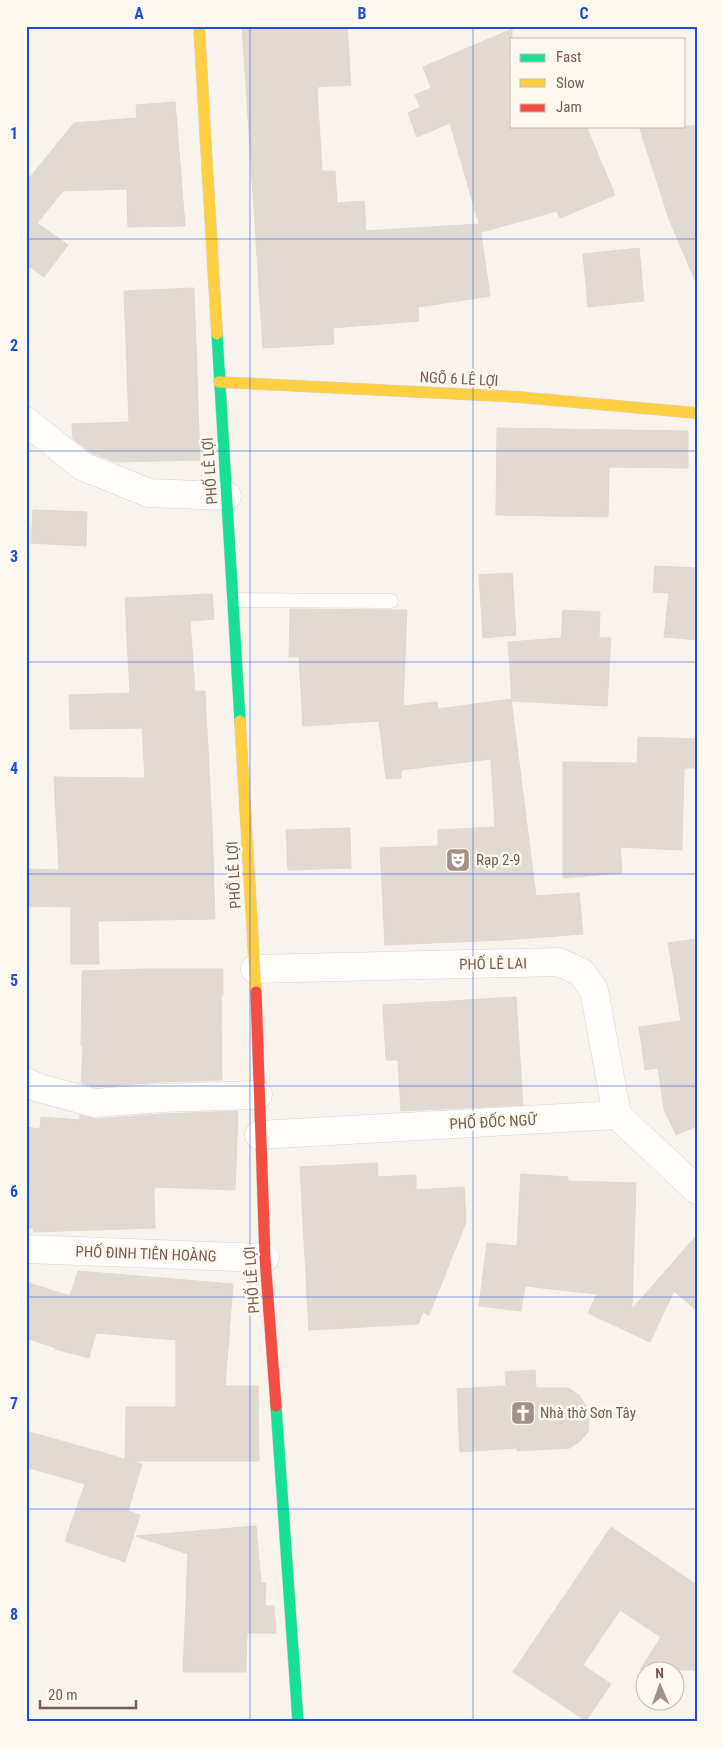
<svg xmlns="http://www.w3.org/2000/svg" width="723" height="1748" font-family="'Roboto Condensed',sans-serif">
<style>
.building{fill:#e2dad2;stroke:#e1d7cf}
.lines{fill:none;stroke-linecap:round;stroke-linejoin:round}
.lane-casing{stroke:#d7d1cb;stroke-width:15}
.street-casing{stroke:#d7d1cb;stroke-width:29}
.fast-casing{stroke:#d8d1cb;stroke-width:12}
.slow-casing{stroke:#d8d1cb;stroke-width:12}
.jam-casing{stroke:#d8d1cb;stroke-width:12}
.lane{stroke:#fefdfc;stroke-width:14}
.street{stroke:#fefdfc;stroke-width:28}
.fast{stroke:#16e098;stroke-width:11}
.slow{stroke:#ffcf43;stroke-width:11}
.jam{stroke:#f24e42;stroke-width:11}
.grid{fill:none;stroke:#1d4ed8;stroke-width:1;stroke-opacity:0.55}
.labels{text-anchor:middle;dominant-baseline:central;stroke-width:5;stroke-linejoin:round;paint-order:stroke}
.street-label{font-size:15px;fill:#755c4e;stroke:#fef9f0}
.poi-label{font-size:15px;fill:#755c4e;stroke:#fef9f0;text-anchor:start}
.neatline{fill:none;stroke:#1d4ed8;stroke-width:2}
.grid-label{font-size:16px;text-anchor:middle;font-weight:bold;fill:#1d4ed8}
</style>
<rect width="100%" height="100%" fill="#f8f4ed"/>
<g class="building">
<polygon points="242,26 347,26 351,85 317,87 322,171 335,171 337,203 364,201 366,231 479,224 450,123 417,137 408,113 420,107 415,95 431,88 423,67 512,29 512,126 586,126 615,195 560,218 557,211 482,232 480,227 490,296 418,307 419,321 333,328 334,344 263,348"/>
<polygon points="175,102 185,226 128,227 127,189 63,191 37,223 68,245 44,277 26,264 26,182 74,123 137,118 136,105"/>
<polygon points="639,126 697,126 697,285 669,219"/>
<polygon points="639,248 644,301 588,307 583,254"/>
<polygon points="194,288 200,460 115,462 90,452 73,439 72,424 129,422 124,291"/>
<polygon points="497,428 688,431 688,468 609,467 608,517 496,515"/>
<polygon points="33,510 87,512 86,546 31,543"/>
<polygon points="655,566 697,568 697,640 664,637 669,593 653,592"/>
<polygon points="512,573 516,635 483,638 479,575"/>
<polygon points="212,594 214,619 190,621 195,691 205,691 212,826 215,919 98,921 99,964 71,964 71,907 26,906 26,869 59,870 54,777 145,778 142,728 70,729 69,695 130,693 125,598"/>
<polygon points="290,609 407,610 403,706 437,702 438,709 511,699 536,896 579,893 583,934 504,940 385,945 380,848 438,846 438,830 495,827 491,759 401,770 401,778 386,779 379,721 303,726 299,657 289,657"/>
<polygon points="563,610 600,612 599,638 611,638 607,706 512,701 508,642 561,638"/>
<polygon points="638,737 697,739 697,768 684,768 682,850 620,847 622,873 563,878 563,762 637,763"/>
<polygon points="350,828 351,868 288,870 286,830"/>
<polygon points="697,939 697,1126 676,1135 664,1109 658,1068 645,1070 639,1027 681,1021 668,943"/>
<polygon points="144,969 223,969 223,996 221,996 222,1080 160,1082 96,1087 81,1083 83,1046 81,1046 82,971"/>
<polygon points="516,997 523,1105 401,1111 398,1060 386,1060 383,1005"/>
<polygon points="238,1111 235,1190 154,1187 155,1228 33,1232 34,1228 26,1228 26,1127 40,1129 41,1117 80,1120 80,1115 96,1119 162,1114"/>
<polygon points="377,1163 378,1177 416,1175 416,1190 464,1187 466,1222 429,1315 423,1312 418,1324 309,1330 300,1167"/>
<polygon points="521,1174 568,1177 568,1181 636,1183 632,1309 697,1235 697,1311 674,1291 650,1342 588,1313 597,1294 525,1286 521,1311 479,1306 487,1243 517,1246"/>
<polygon points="78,1271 233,1284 225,1386 258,1386 259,1461 132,1461 142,1464 128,1511 140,1515 125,1562 65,1541 85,1484 26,1467 26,1431 125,1459 126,1407 176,1407 176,1340 96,1333 89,1358 55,1349 56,1348 26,1338 26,1282 70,1296"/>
<polygon points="535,1370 536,1388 568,1388 579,1395 587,1408 589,1419 588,1432 580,1441 570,1448 517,1451 517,1448 460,1452 457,1389 506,1386 505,1372"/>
<polygon points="256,1526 261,1583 266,1583 265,1606 274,1606 276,1633 247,1633 246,1672 183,1672 188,1554 136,1536"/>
<polygon points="611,1527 697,1585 697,1670 640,1670 661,1637 620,1610 583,1665 611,1684 586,1721 513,1672"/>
</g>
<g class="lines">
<defs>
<polyline id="lane" points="233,600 391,601"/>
<g id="street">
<polyline points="26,421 82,466 149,493 227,496"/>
<polyline points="255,969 558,962 581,972 594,990 617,1115"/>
<polyline points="26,1082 39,1088 95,1103 161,1098 258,1095"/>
<polyline points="259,1135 617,1115 697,1190"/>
<polyline points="26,1249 265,1258"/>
</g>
<g id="fast">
<polyline points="217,334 240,721"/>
<polyline points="276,1406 298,1722"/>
</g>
<g id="slow">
<polyline points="199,26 217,334"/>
<polyline points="219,382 518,397 697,413"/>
<polyline points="240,721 256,992"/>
</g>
<polyline id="jam" points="256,992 265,1258 276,1406"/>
</defs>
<use href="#lane" class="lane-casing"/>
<use href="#street" class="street-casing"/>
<use href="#fast" class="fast-casing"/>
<use href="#slow" class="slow-casing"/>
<use href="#jam" class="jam-casing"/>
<use href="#lane" class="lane"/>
<use href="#street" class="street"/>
<use href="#fast" class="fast"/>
<use href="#slow" class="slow"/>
<use href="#jam" class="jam"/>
</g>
<path class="grid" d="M250,26v1696M473,26v1696M26,239h671M26,451h671M26,662h671M26,874h671M26,1086h671M26,1297h671M26,1509h671"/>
<defs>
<symbol id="theatre-square" viewBox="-11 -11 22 22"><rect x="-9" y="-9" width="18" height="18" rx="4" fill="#a39186" stroke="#fef9f0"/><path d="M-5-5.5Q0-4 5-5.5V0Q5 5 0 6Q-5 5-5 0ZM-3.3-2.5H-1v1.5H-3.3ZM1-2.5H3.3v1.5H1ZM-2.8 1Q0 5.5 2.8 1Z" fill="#fff"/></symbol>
<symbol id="church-square" viewBox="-11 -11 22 22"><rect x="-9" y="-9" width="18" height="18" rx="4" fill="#a39186" stroke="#fef9f0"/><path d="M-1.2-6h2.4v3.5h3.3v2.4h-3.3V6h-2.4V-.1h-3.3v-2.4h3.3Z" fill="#fff"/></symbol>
</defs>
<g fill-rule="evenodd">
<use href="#theatre-square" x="444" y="846" width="28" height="28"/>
<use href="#church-square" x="509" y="1399" width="28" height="28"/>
</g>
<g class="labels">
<g class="street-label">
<text transform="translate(459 379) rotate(3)">NGÕ 6 LÊ LỢI</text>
<text transform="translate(210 471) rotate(-94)">PHỐ LÊ LỢI</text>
<text transform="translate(234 875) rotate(-93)">PHỐ LÊ LỢI</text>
<text transform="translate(493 964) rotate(-1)">PHỐ LÊ LAI</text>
<text transform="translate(493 1122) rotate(-3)">PHỐ ĐỐC NGỮ</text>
<text transform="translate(146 1254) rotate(2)">PHỐ ĐINH TIÊN HOÀNG</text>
<text transform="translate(252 1280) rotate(-94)">PHỐ LÊ LỢI</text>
</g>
<g class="poi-label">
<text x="476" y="860">Rạp 2-9</text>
<text x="540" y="1413">Nhà thờ Sơn Tây</text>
</g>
</g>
<rect width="723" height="1748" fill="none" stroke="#fef9f0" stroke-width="55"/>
<rect x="510" y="38" width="175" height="90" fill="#fef9f0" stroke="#c7baaf"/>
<rect x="520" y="54" width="25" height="8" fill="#16e098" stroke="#c7baaf"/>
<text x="556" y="62" font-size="15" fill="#755c4e">Fast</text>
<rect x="520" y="79" width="25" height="8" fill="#ffcf43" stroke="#c7baaf"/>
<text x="556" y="88" font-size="15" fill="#755c4e">Slow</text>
<rect x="520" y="104" width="25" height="8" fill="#f24e42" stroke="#c7baaf"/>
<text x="556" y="112" font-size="15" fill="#755c4e">Jam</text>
<g transform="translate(660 1686) rotate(358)"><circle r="24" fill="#fef9f0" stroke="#c7baaf"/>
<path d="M0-4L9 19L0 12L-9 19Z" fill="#a39186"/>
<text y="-8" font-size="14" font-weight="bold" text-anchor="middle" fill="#755c4e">N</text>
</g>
<path d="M40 1700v8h96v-8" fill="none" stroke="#755c4e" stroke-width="2.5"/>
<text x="48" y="1700" font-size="15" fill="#755c4e" stroke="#fef9f0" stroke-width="4" paint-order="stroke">20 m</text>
<rect x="28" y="28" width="668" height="1692" class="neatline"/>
<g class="grid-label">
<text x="139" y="19">A</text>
<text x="362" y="19">B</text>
<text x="584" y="19">C</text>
<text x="14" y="139">1</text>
<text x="14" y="351">2</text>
<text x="14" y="562">3</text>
<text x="14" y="774">4</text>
<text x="14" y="986">5</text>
<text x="14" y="1197">6</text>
<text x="14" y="1409">7</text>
<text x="14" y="1620">8</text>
</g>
</svg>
